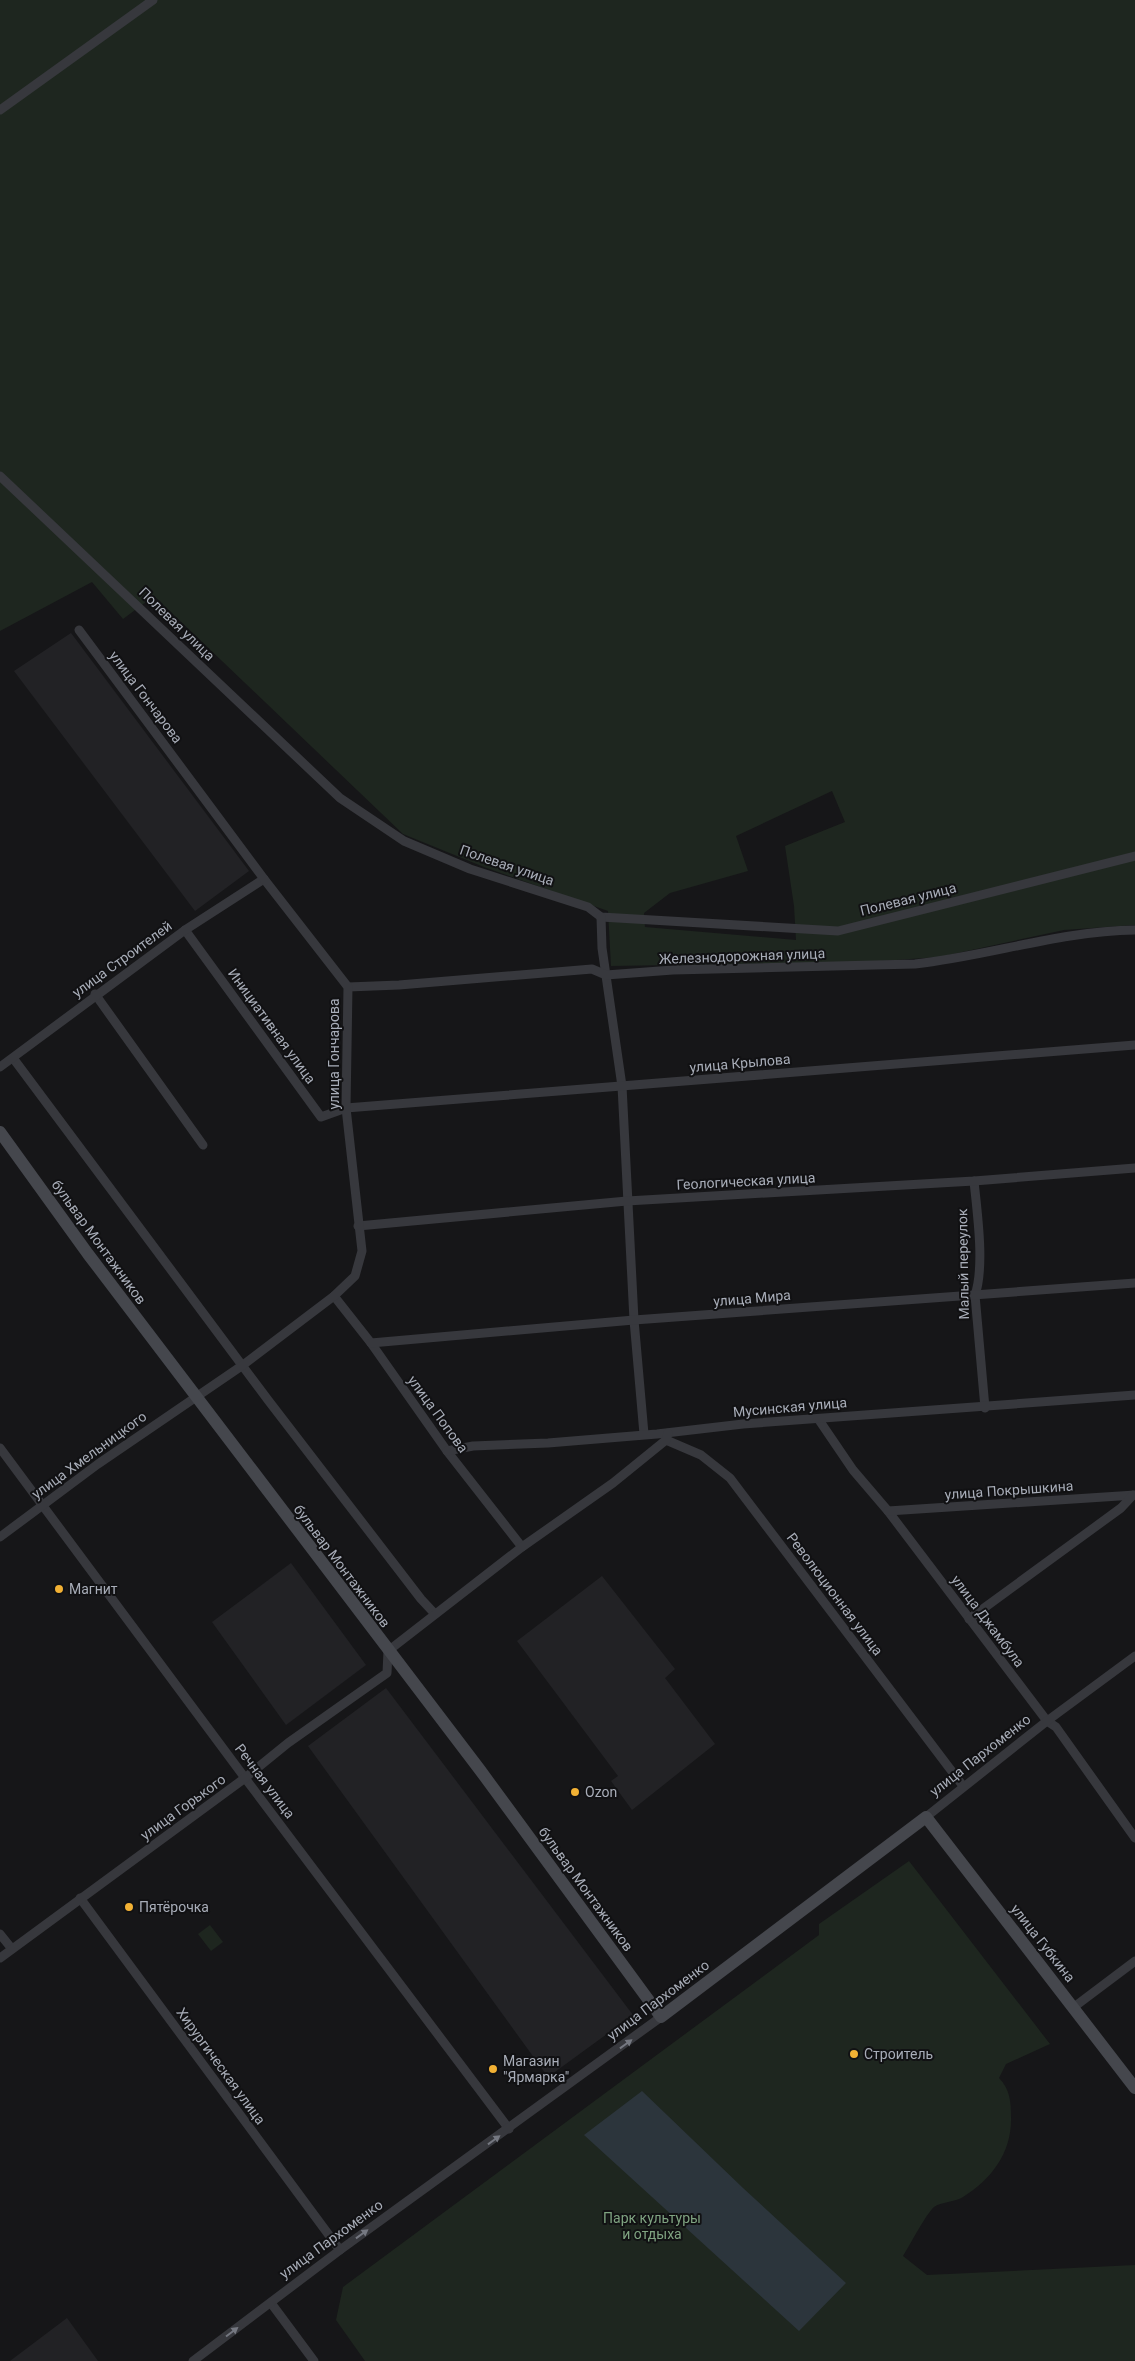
<svg xmlns="http://www.w3.org/2000/svg" width="1135" height="2361" font-family="Roboto,sans-serif">
<style>
.built{fill:#222225}
.green{fill:#1e261f;fill-rule:evenodd}
.water{fill:#2c353c}
.lines{fill:none;stroke-linecap:round;stroke-linejoin:round}
.street{stroke:#37383d;stroke-width:9}
.secondary{stroke:#45474d;stroke-width:12}
.oneway{fill:#757881}
.poi-dot{fill:#f2b134;stroke:#111113;stroke-width:2}
.labels{text-anchor:middle;dominant-baseline:central;stroke-width:4;stroke-linejoin:round;paint-order:stroke}
.street-label{font-size:14px;fill:#a8adb8;stroke:#111113}
.poi-label{font-size:14px;fill:#a8adb8;stroke:#111113;text-anchor:start}
.park-label{font-size:14px;fill:#7fa381;stroke:#111113}
</style>
<rect width="100%" height="100%" fill="#161618"/>
<g class="built">
<polygon points="71,633 249,871 195,911 14,671"/>
<polygon points="291,1563 366,1665 286,1725 212,1622"/>
<polygon points="602,1576 675,1669 665,1678 715,1744 632,1810 611,1781 618,1776 517,1641"/>
<polygon points="386,1688 633,2015 548,2077 308,1746"/>
<polygon points="67,2318 98,2361 10,2361"/>
</g>
<g class="green">
<path d="M0,0h1135v925l-71,5 -125,27 -72,5 -256,4 -3,-55 -124,-44 -81,-33 -249,-238 -31,23 -31,-37 -92,49zM832,791l13,31 -60,24 9,60 2,34 -151,-13 -1,-14 26,-20 78,-22 -12,-35z"/>
<path d="M909,1861l141,183 -44,20 -7,14c11,11 12,24 12,39 1,35 -19,62 -48,80 -8,5 -22,5 -29,10 -8,7 -24,38 -31,49l24,19 208,-10v96h-770l-29,-41 7,-33 476,-352v-11z"/>
<polygon points="210,1925 223,1942 211,1951 198,1934"/>
</g>
<polygon class="water" points="642,2091 743,2188 846,2283 799,2331 584,2135"/>
<g class="lines">
<g class="street">
<polyline points="0,110 153,0"/>
<polyline points="0,476 340,798 404,841 470,869 588,907 601,917 838,931 1135,856"/>
<polyline points="601,917 602,948 622,1086 634,1320 644,1434"/>
<polyline points="185,930 321,1117 346,1108 1135,1045"/>
<path d="M348,987l51,-2 193,-16 14,6 67,-5 242,-6c74,-8 145,-33 220,-34"/>
<polyline points="95,994 203,1145"/>
<polyline points="13,1058 268,1400 421,1599 435,1614"/>
<polyline points="0,1067 185,930 264,879"/>
<path d="M974,1181c3,31 11,85 1,114l10,113"/>
<polyline points="358,1226 627,1201 974,1181 1135,1168"/>
<polyline points="334,1296 371,1343 447,1451 522,1547"/>
<polyline points="371,1343 634,1320 1135,1283"/>
<polyline points="819,1420 853,1470 888,1511 1047,1721 1056,1727 1135,1838"/>
<polyline points="666,1440 701,1455 730,1478 963,1786"/>
<polyline points="0,1448 245,1778 509,2129"/>
<polyline points="447,1451 473,1446 548,1443 657,1434 743,1424 1135,1395"/>
<polyline points="888,1511 1135,1495"/>
<polyline points="0,1537 98,1464 243,1365 334,1296 355,1276 362,1251 346,1108 348,987 264,879 79,630"/>
<polyline points="969,1619 1121,1508 1133,1495"/>
<polyline points="926,1817 1047,1721 1135,1656"/>
<polyline points="80,1898 340,2250"/>
<polyline points="0,1934 12,1949"/>
<polyline points="0,1958 245,1778 288,1743 387,1673 388,1651 522,1547 613,1483 666,1440 668,1433"/>
<polyline points="1074,2007 1135,1961"/>
<polyline points="271,2303 314,2361"/>
<polyline points="193,2361 340,2250 661,2017"/>
</g>
<polyline class="secondary" points="0,1132 88,1254 480,1770 661,2017 926,1817 1135,2088"/>
</g>
<defs><path id="oneway-solid" d="M-6-.8H1V-3.2L6.5 0L1 3.2V.8H-6Z" transform="scale(1.25)"/></defs>
<g class="oneway">
<use href="#oneway-solid" transform="translate(626 2044) rotate(-36)"/>
<use href="#oneway-solid" transform="translate(494 2140) rotate(-36)"/>
<use href="#oneway-solid" transform="translate(362 2234) rotate(-36)"/>
<use href="#oneway-solid" transform="translate(232 2332) rotate(-37)"/>
</g>
<g class="poi-dot">
<circle cx="59" cy="1589" r="5"/>
<circle cx="575" cy="1792" r="5"/>
<circle cx="129" cy="1907" r="5"/>
<circle cx="854" cy="2054" r="5"/>
<circle cx="493" cy="2069" r="5"/>
</g>
<g class="labels">
<g class="street-label">
<text transform="translate(177 624) rotate(44)">Полевая улица</text>
<text transform="translate(146 697) rotate(53)">улица Гончарова</text>
<text transform="translate(507 865) rotate(19)">Полевая улица</text>
<text transform="translate(908 899) rotate(-14)">Полевая улица</text>
<text transform="translate(742 956) rotate(-2)">Железнодорожная улица</text>
<text transform="translate(122 959) rotate(-36)">улица Строителей</text>
<text transform="translate(272 1026) rotate(54)">Инициативная улица</text>
<text transform="translate(334 1054) rotate(-90)">улица Гончарова</text>
<text transform="translate(740 1063) rotate(-5)">улица Крылова</text>
<text transform="translate(746 1181) rotate(-3)">Геологическая улица</text>
<text transform="translate(99 1242) rotate(54)">бульвар Монтажников</text>
<text transform="translate(963 1264) rotate(-91)">Малый переулок</text>
<text transform="translate(752 1298) rotate(-5)">улица Мира</text>
<text transform="translate(790 1407) rotate(-5)">Мусинская улица</text>
<text transform="translate(438 1414) rotate(54)">улица Попова</text>
<text transform="translate(89 1455) rotate(-36)">улица Хмельницкого</text>
<text transform="translate(1009 1490) rotate(-4)">улица Покрышкина</text>
<text transform="translate(342 1566) rotate(53)">бульвар Монтажников</text>
<text transform="translate(835 1594) rotate(53)">Революционная улица</text>
<text transform="translate(988 1621) rotate(53)">улица Джамбула</text>
<text transform="translate(980 1755) rotate(-38)">улица Пархоменко</text>
<text transform="translate(265 1781) rotate(53)">Речная улица</text>
<text transform="translate(183 1807) rotate(-36)">улица Горького</text>
<text transform="translate(586 1889) rotate(54)">бульвар Монтажников</text>
<text transform="translate(1043 1943) rotate(52)">улица Губкина</text>
<text transform="translate(658 2000) rotate(-37)">улица Пархоменко</text>
<text transform="translate(221 2066) rotate(54)">Хирургическая улица</text>
<text transform="translate(331 2239) rotate(-36)">улица Пархоменко</text>
</g>
<g class="poi-label">
<text x="69" y="1589">Магнит</text>
<text x="585" y="1792">Ozon</text>
<text x="139" y="1907">Пятёрочка</text>
<text x="864" y="2054">Строитель</text>
<text x="503" y="2061">Магазин<tspan x="503" dy="16">"Ярмарка"</tspan></text>
</g>
<g class="park-label">
<text x="652" y="2218">Парк культуры<tspan x="652" dy="16">и отдыха</tspan></text>
</g>
</g>
</svg>
